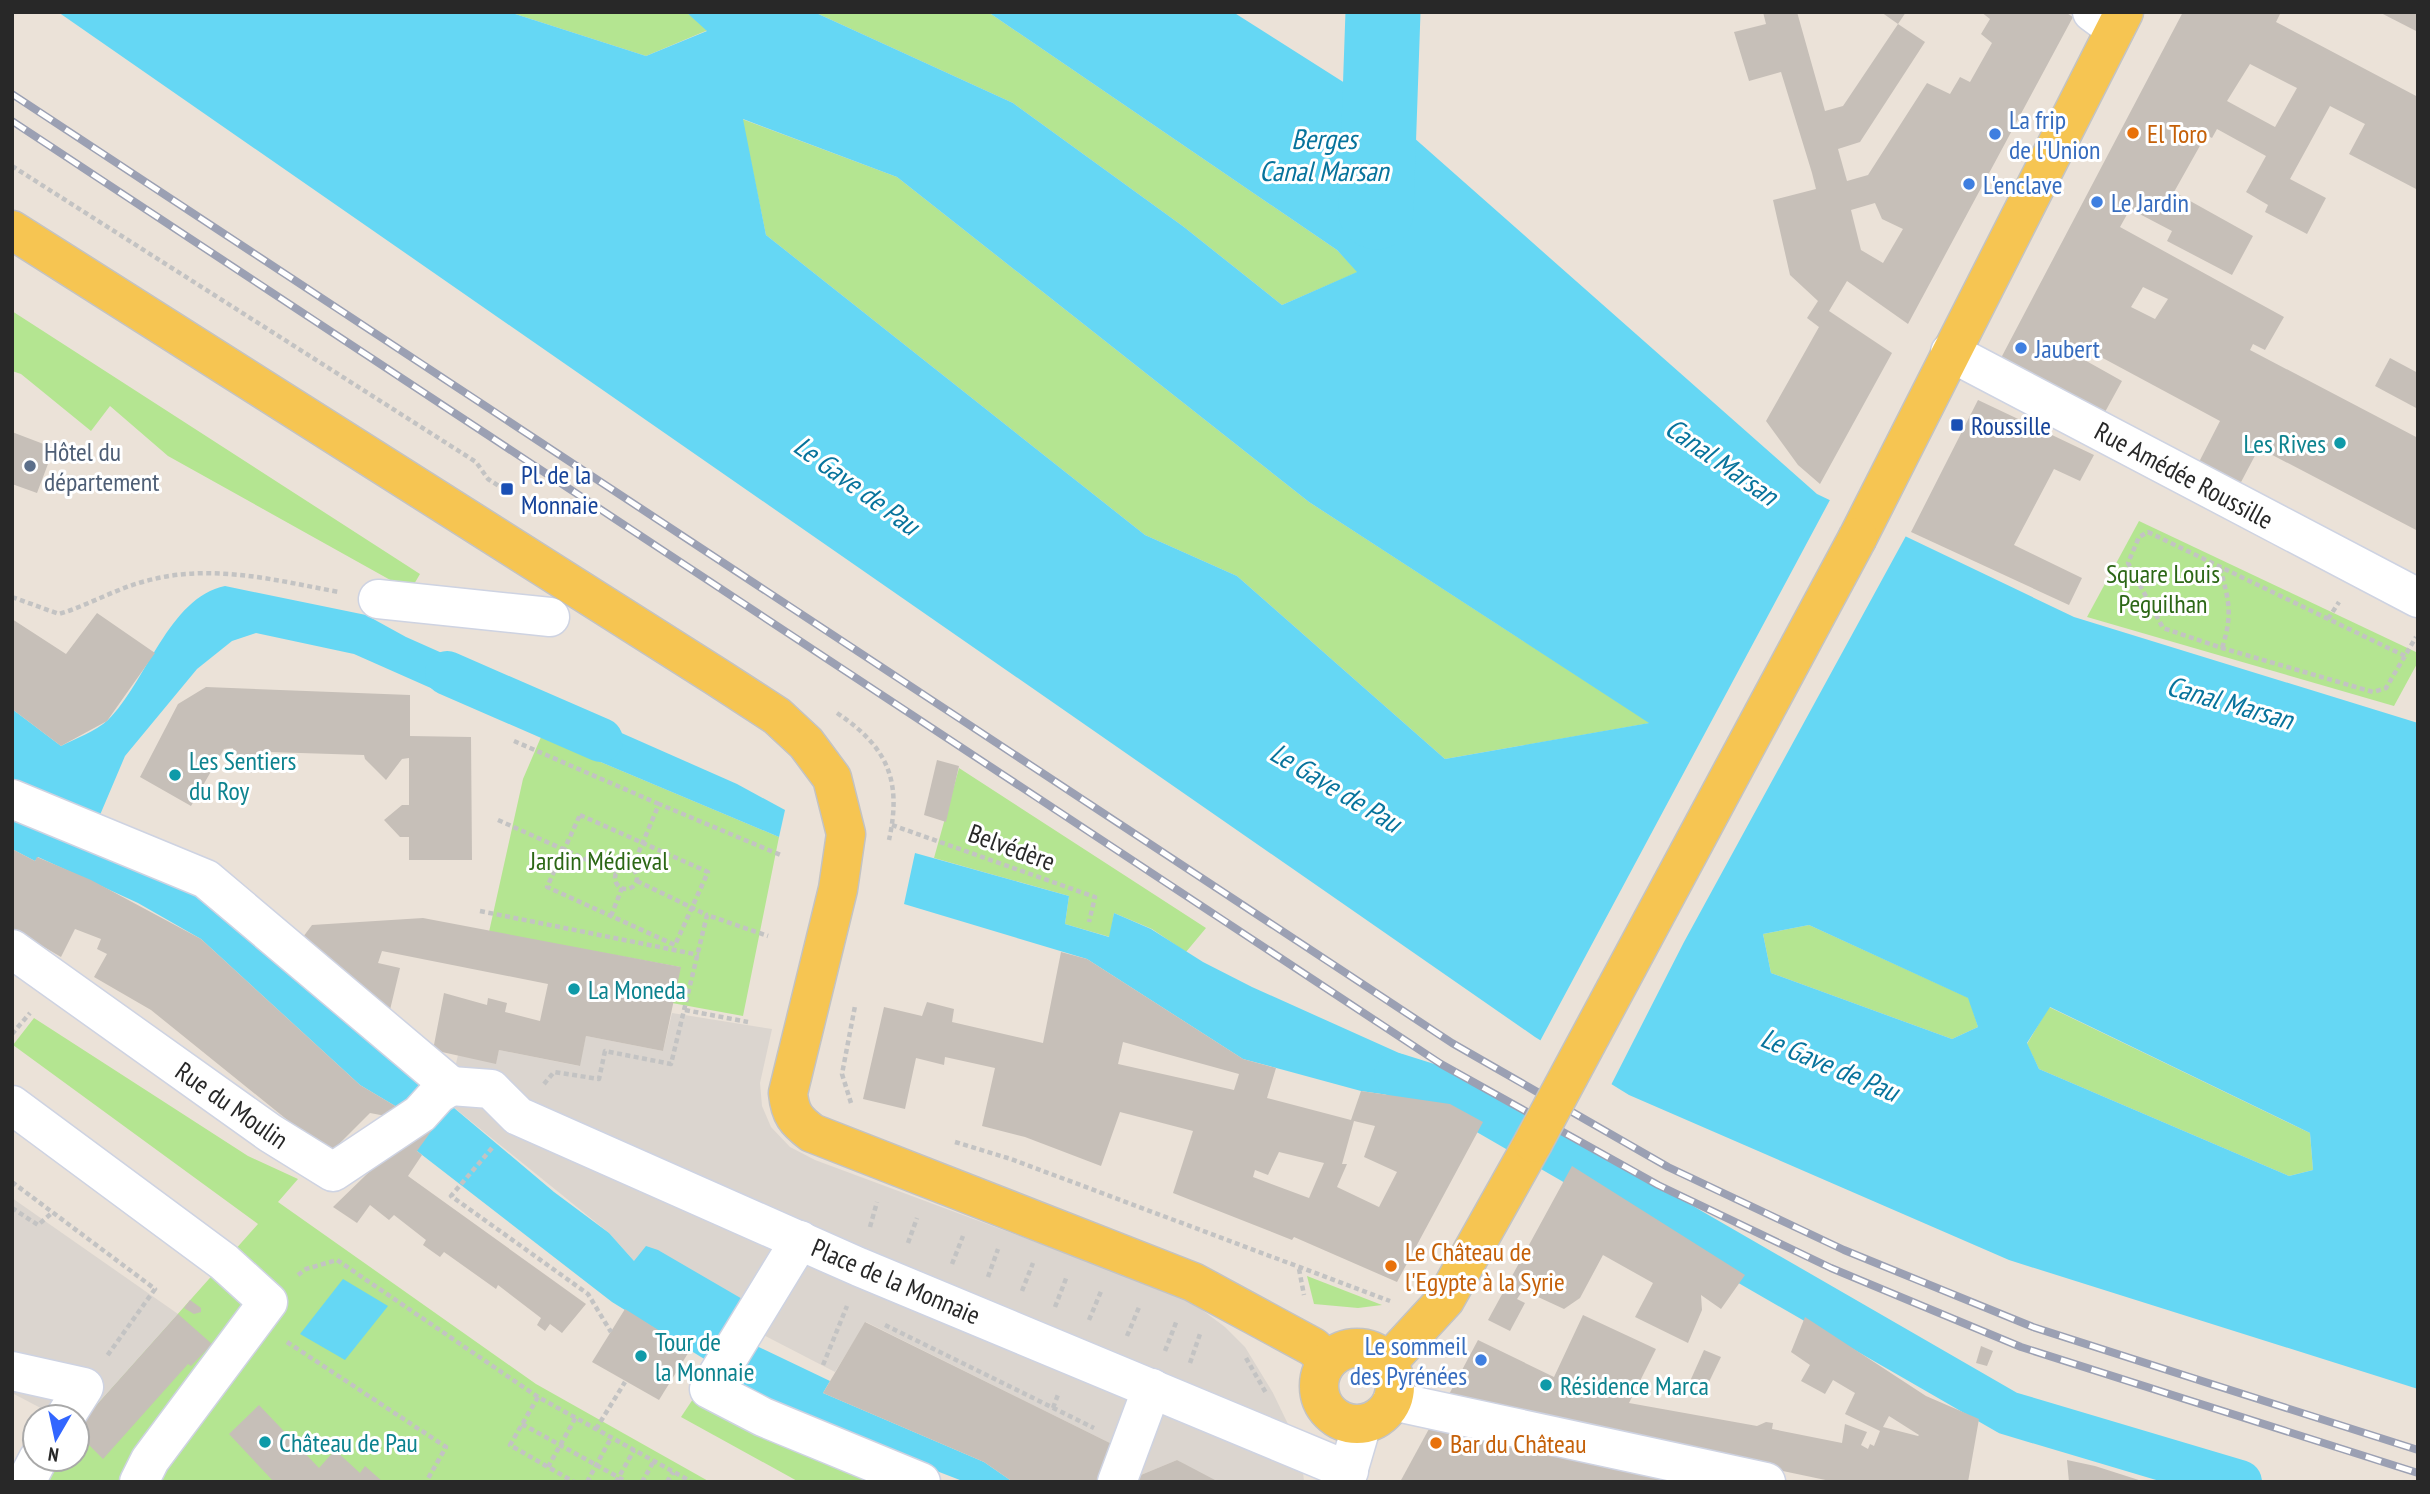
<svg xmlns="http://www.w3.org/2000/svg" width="2430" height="1494" font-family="'PT Sans Narrow',sans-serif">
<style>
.green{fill:#b4e591}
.plaza{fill:#dbd5cf}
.water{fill:#65d7f4;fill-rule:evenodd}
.pier{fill:#ebe2d8}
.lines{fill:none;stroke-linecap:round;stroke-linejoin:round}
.canal{stroke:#65d7f4;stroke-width:44}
.river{stroke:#65d7f4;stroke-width:75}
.building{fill:#c6bfb8;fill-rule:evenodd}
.minor-casing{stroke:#ced3e2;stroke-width:41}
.major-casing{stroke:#c3c3c3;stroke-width:41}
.path{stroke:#c3c3c3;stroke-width:4.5;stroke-dasharray:5 3.5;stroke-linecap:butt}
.minor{stroke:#fff;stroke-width:38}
.major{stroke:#f6c552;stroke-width:38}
.rail-casing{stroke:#9ba0b3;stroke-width:8}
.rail{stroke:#fff;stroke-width:5;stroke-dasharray:16;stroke-linecap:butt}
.major-bridge-casing{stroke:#c3c3c3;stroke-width:41;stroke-linecap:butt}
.major-bridge{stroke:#f6c552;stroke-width:38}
.food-dot{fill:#e8710a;stroke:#fff;stroke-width:2.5}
.shop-dot{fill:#3f7fe0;stroke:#fff;stroke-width:2.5}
.transit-dot{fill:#1a4fb4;stroke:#fff;stroke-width:2.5}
.culture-dot{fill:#0f9aa8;stroke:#fff;stroke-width:2.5}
.service-dot{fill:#5c6f8a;stroke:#fff;stroke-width:2.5}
.labels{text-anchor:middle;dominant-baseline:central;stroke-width:6;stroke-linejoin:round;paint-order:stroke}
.shop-label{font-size:26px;fill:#366cbe;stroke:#fff;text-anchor:start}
.food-label{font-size:26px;fill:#c56008;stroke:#fff;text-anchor:start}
.transit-label{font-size:26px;fill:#164399;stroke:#fff;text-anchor:start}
.culture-label{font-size:26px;fill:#0d838f;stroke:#fff;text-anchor:start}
.service-label{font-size:26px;fill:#4e5e75;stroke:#fff;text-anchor:start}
.street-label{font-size:26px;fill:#282828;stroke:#fff}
.park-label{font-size:26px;fill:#2c6716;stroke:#fff}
.water-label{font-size:28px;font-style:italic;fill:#07739c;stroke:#fff}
</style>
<rect width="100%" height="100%" fill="#ebe2d8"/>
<g class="green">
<polygon points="509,12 686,12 708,30 646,56"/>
<polygon points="814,12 988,12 1337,250 1358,272 1282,305 1184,227 1013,103"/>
<polygon points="742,119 897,177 1309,502 1650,723 1445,759 1237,576 1145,535 766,235"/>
<polygon points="12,311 420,574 410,591 168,456 110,406 91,431 21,374 12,371"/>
<polygon points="2139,521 2418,653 2418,662 2394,706 2087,617"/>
<polygon points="541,737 779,837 743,1016 672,1003 680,967 489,932 523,779"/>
<polygon points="959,768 1206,928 1186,952 1152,929 1114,913 1110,937 1065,924 1069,896 934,858"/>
<polygon points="1809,925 1969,998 1978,1027 1952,1039 1771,973 1763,934"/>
<polygon points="2049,1007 2310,1133 2313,1170 2289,1176 2039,1069 2027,1044"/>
<polygon points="34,1018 248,1156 298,1179 278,1202 536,1384 710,1482 47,1482 58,1459 77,1459 77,1427 258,1224 13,1045"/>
<polygon points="1307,1276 1382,1305 1358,1308 1314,1304"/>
<polygon points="695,1396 894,1482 799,1482 681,1417"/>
</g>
<g class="plaza">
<polygon points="672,1013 772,1029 760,1083 762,1106 771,1127 790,1147 815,1160 1186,1298 1225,1327 1245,1347 1273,1393 1301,1451 1304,1482 1214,1482 1177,1460 1136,1477 1114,1445 866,1322 835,1372 740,1323 634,1261 609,1233 447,1102 458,1055 496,1063 499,1050 579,1066 586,1036 663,1051"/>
<polygon points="12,1198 178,1314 77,1427 12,1393"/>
</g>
<g class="water">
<path d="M58,12h451l137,44 61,-25 -21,-19h128l199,91 171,124 98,78 75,-33 -20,-22 -349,-238h245l137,87 447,395 257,123 344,106v666l-409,-129 -380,-165 -94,-58zM743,119l154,58 412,325 340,221 -204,36 -208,-183 -92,-41 -379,-300zM1809,925l159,73 10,29 -26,12 -181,-66 -8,-39zM2050,1007l260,126 3,37 -24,6 -250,-107 -12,-26z"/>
<path d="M225,586l141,29 40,22 99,44 -11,35 -140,-62 -98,-21 -24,8 -35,28 -72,87 -28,66 -85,-44v-69l49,37c14,-7 35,-15 47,-26 38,-37 61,-123 117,-134z"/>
<polygon points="549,701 737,784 785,810 779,837 541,737"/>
<polygon points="12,808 172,871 554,1192 609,1233 634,1261 646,1246 658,1250 744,1300 714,1365 612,1302 417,1151 402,1110 360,1085 201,939 138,903 38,857 35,861 12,849"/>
<polygon points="915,853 1069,896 1065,924 1109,937 1114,913 1151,929 1203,962 1252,987 1457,1079 1450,1104 1361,1091 1243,1059 1087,959 904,904"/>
<polygon points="343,1279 388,1306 345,1360 300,1334"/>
<polygon points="746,1341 830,1381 823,1393 984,1462 1013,1482 965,1482 777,1409 725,1372"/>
</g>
<polygon class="pier" points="1831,498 1907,534 1684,942 1610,1087 1539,1043"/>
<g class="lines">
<g class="canal">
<polyline points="447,673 601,740"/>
<polyline points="1396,1075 1453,1093 2008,1413 2240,1482"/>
</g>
<polyline class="river" points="1376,212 1383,12"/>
</g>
<g class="building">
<path d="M1763,12h34l28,99 18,-5 55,-82 27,18 -65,100 -22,7 9,32 21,-6 59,-92 23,11 10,-17 10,5 22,-39 -11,-9 9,-15 -9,-7h84l8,5 -165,307 -61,-43 -18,30 63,42 -72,131 -22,-19 -32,-44 53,-94 -12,-9 11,-17 -28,-26 -17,-75 43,-11 -4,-16 -31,-101 -32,9 -15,-49 32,-8zM1875,203l7,16 21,10 -20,34 -22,-13 -10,-40z"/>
<polygon points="1881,12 1906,12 1898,24"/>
<path d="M2183,12h98l-5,10 142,75v93l-69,-36 16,-30 -35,-18 -40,73 36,19 -19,36 -42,-22 3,-7 -22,-13 20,-36 -49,-27 -5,9 -6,-3 -32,57 79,44 -21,39 -65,-34 5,-10 -42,-22 -10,18 164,90 -19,33 -12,-6 -3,6 168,88v93l-159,-83 -19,36 -41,-22 21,-41 -134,-72 -5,9 41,23 -17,31 -104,-54zM2250,64l47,24 -22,39 -48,-26zM2143,287l25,12 -13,20 -24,-12z"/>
<polygon points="2379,12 2418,12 2418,32"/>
<polygon points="2390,358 2418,373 2418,409 2375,386"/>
<polygon points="1978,400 2094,455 2080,481 2054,469 2014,545 2082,578 2069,605 1911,532"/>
<polygon points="12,432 54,448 37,493 12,484"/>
<polygon points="97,613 155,653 107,721 61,746 12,709 12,619 66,654"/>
<polygon points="206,687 410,695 410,736 471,737 472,860 409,860 409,837 400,837 384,820 402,805 409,805 409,758 402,759 386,780 365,759 364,755 268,752 268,758 251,773 233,757 233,748 224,749 191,806 140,777 178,704"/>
<polygon points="937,760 959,766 946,822 924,815"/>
<polygon points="12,849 35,861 37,857 91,880 201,939 360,1085 402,1110 391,1117 370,1113 333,1150 327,1152 151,1010 94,977 107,954 97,949 101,939 75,929 61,957 12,928"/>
<polygon points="423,918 681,967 663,1051 586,1036 580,1066 499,1050 496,1064 433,1050 444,993 487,1005 488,998 507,1003 505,1012 540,1021 548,984 382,951 378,963 400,968 389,1014 303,937 312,925"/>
<path d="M1061,952l26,7 156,100 33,9 -9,30 84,22 10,-29 89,13 33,18 -86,160 -103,-45 -2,3 -119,-47 20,-62 -73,-19 -19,54 -76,-29 -43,-11 13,-58 -50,-11 -1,8 -28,-7 -11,51 -42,-10 21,-92 38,9 5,-14 27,7 -2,13 91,21zM1123,1042l116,32 -5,16 -116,-26zM1354,1121l21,5 -11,31 33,15 -18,35 -42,-20 10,-23h-5zM1279,1152l45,11 -15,35 -56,-21 2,-7 13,5z"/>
<polygon points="435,1126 417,1151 422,1155 408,1176 586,1304 562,1333 550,1324 545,1331 537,1325 541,1318 498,1285 496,1289 444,1252 440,1257 423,1245 426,1240 394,1215 389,1220 370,1205 357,1223 333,1207 401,1141"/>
<polygon points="1572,1166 1745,1275 1721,1309 1701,1295 1702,1310 1688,1343 1635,1317 1653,1283 1603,1255 1580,1298 1564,1309 1523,1290 1517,1299 1525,1303 1510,1331 1488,1320"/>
<polygon points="190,1300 201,1308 201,1312 194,1314 184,1308"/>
<polygon points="625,1309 690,1350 659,1400 592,1362"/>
<polygon points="178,1314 212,1344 191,1366 188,1364 103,1459 77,1433 77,1427"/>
<path d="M1583,1315l73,34 -27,54 128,23 9,-4 7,1 -1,6 70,14 3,-19 22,8 -6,13 7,4 2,-5 4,2 6,-15 -35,-17 10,-21 -22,-13 -8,14 -24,-13 9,-16 -19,-13 14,-35 121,79 53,23 -11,63h-133l-389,-82 32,-60 76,37zM1889,1416l30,19 -1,1 -35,-9z"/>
<polygon points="865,1322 1114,1445 1105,1482 1013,1482 984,1462 823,1393"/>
<polygon points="1981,1346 1993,1351 1987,1366 1976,1363"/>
<polygon points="1704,1350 1721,1357 1707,1386 1691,1379"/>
<polygon points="259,1405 319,1468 335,1450 360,1473 365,1466 383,1482 274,1482 229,1434"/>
<polygon points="1430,1427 1669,1477 1668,1482 1400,1482"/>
<polygon points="1177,1460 1215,1480 1135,1482 1136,1477"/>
<polygon points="2067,1460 2095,1466 2145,1482 2069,1482"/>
</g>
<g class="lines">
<defs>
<g id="minor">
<polyline points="2092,12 2115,29"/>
<polyline points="1950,352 2418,598"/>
<polyline points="378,599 550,617"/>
<polyline points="12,799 206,879 451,1086"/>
<polyline points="12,949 270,1133 333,1172 420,1114 438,1094 451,1086"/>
<polyline points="451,1086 491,1089 518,1116 859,1267 1349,1471"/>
<polyline points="12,1105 224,1262 268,1302 150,1460 139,1482"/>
<polyline points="800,1240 709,1389 763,1417 921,1482"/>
<polyline points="12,1371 84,1387 65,1417"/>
<polyline points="1392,1401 1766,1482"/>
<polyline points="26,1482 38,1459"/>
<polyline points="1117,1482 1152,1388"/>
<polyline points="1345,1482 1362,1424"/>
</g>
<g id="major">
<path d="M12,230l705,447 60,39 29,27 26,35 14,56 -8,55 -50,204c2,21 8,28 24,40l381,149 120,65 15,14"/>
<polyline points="1858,537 2124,12"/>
<circle cx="1357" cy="1386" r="38"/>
<polyline points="1388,1362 1445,1300 1533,1143"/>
</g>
</defs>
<use href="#minor" class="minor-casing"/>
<use href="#major" class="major-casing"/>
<g class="path">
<polyline points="12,166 476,462 488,479 508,492"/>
<path d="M2220,568c9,33 13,46 2,80"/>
<path d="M12,597l47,17c30,-9 56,-25 87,-33 65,-18 128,-1 193,11"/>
<polyline points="2328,619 2339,602"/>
<polyline points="2405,656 2148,532 2139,537 2128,563 2163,628 2222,648 2373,692 2386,688 2416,637"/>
<path d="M837,713c51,34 65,68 52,127"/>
<polyline points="514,741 659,804"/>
<polygon points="580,815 708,872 675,945 547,887"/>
<polyline points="498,820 616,873"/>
<polyline points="892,825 1095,897 1089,922"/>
<circle cx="626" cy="878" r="11"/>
<polyline points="632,868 659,804 783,856"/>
<polyline points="637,881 707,915"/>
<polyline points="480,911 699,955"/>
<polyline points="611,916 622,888"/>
<polyline points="685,1010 748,1022"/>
<polyline points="12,1034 30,1013"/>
<polyline points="544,1084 554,1072 599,1079 605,1051 671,1064 707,915 768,936"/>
<polyline points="851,1103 842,1074 855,1006"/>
<polyline points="955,1142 1011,1159 1390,1301"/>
<polyline points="492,1148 451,1196 588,1294 611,1332"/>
<polyline points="12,1182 155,1289 107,1356"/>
<polyline points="12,1208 38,1225 53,1212"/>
<polyline points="870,1227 877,1202"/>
<polyline points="908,1243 917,1218"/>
<polyline points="952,1264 963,1236"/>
<polyline points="1299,1269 1304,1295"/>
<polyline points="298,1275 306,1269 337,1260 538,1397 692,1482"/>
<polyline points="988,1277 998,1249"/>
<polyline points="1022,1291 1033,1263"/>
<polyline points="1055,1307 1067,1276"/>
<polyline points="1089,1320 1102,1289"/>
<polyline points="885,1325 1094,1428"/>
<polyline points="1127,1336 1140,1305"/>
<polyline points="287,1342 446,1447 426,1482"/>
<polyline points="1165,1351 1177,1320"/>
<polyline points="1246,1358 1266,1393"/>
<polyline points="1190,1363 1201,1331"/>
<polyline points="823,1365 847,1306"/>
<polyline points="538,1397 510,1445 574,1482"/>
<polyline points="1053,1408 1059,1392"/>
<polyline points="522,1424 627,1482"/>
<polyline points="596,1429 625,1382"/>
<polyline points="548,1467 576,1417"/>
<polyline points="587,1482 611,1438"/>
<polyline points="616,1482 634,1450"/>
<polyline points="642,1482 654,1461"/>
<polyline points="667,1482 673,1472"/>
</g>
<use href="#minor" class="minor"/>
<use href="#major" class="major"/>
<defs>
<g id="rail">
<polyline points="12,94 1452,1043 1668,1167 1844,1250 2033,1327 2418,1450"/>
<polyline points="12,121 1441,1064 1658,1185 1831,1268 2021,1347 2418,1473"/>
</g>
</defs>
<use href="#rail" class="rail-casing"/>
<use href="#rail" class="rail"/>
<defs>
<polyline id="major-bridge" points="1533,1143 1858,537"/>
</defs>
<use href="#major-bridge" class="major-bridge-casing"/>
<use href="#major-bridge" class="major-bridge"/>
</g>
<g class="food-dot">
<circle cx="2133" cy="133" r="7"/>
<circle cx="1391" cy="1266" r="7"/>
<circle cx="1436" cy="1443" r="7"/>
</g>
<g class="shop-dot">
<circle cx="1995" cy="134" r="7"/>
<circle cx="1969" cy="184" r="7"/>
<circle cx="2097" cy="202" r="7"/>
<circle cx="2021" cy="348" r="7"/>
<circle cx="1481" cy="1360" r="7"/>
</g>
<g class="transit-dot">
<rect x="1950" y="418" width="14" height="14" rx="3.5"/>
<rect x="500" y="482" width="14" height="14" rx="3.5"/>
</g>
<g class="culture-dot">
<circle cx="2340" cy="443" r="7"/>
<circle cx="175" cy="775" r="7"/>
<circle cx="574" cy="989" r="7"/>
<circle cx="641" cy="1356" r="7"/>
<circle cx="1546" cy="1385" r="7"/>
<circle cx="265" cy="1442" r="7"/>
</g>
<circle class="service-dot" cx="30" cy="466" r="7"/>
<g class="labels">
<g class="shop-label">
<text x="2009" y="119">La frip<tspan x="2009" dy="30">de l'Union</tspan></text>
<text x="1983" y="184">L'enclave</text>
<text x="2111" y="202">Le Jardin</text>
<text x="2035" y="348">Jaubert</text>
<text x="1467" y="1345" text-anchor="end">Le sommeil<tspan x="1467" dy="30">des Pyrénées</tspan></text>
</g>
<g class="food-label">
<text x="2147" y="133">El Toro</text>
<text x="1405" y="1251">Le Château de<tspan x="1405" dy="30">l'Egypte à la Syrie</tspan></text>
<text x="1450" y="1443">Bar du Château</text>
</g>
<g class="transit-label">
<text x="1971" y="425">Roussille</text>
<text x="521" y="474">Pl. de la<tspan x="521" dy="30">Monnaie</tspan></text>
</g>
<g class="culture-label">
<text x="2326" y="443" text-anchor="end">Les Rives</text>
<text x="189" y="760">Les Sentiers<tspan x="189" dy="30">du Roy</tspan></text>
<text x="588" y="989">La Moneda</text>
<text x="655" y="1341">Tour de<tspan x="655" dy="30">la Monnaie</tspan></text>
<text x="1560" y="1385">Résidence Marca</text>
<text x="279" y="1442">Château de Pau</text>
</g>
<g class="service-label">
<text x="44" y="451">Hôtel du<tspan x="44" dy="30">département</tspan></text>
</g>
<g class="street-label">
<text transform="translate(2184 475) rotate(28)">Rue Amédée Roussille</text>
<text transform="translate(1012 847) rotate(20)">Belvédère</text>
<text transform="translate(232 1105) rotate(35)">Rue du Moulin</text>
<text transform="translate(896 1281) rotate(23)">Place de la Monnaie</text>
</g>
<g class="park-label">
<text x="2163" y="573">Square Louis<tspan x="2163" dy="30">Peguilhan</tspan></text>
<text x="599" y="860">Jardin Médieval</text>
</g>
<g class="water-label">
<text x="1324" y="138">Berges<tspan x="1324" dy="32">Canal Marsan</tspan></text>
<text transform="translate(1722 461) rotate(35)">Canal Marsan</text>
<text transform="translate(857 485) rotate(36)">Le Gave de Pau</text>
<text transform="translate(2230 702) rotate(16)">Canal Marsan</text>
<text transform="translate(1336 787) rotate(31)">Le Gave de Pau</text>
<text transform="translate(1830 1064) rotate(23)">Le Gave de Pau</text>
</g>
</g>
<rect width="2430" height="1494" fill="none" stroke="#282828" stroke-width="28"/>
<g transform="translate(56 1438) rotate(189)"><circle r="33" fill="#ffffff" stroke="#a9a9a9" stroke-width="2"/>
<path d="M0-5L12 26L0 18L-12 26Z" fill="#3266ff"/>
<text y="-10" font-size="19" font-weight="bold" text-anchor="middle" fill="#282828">N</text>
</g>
</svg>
